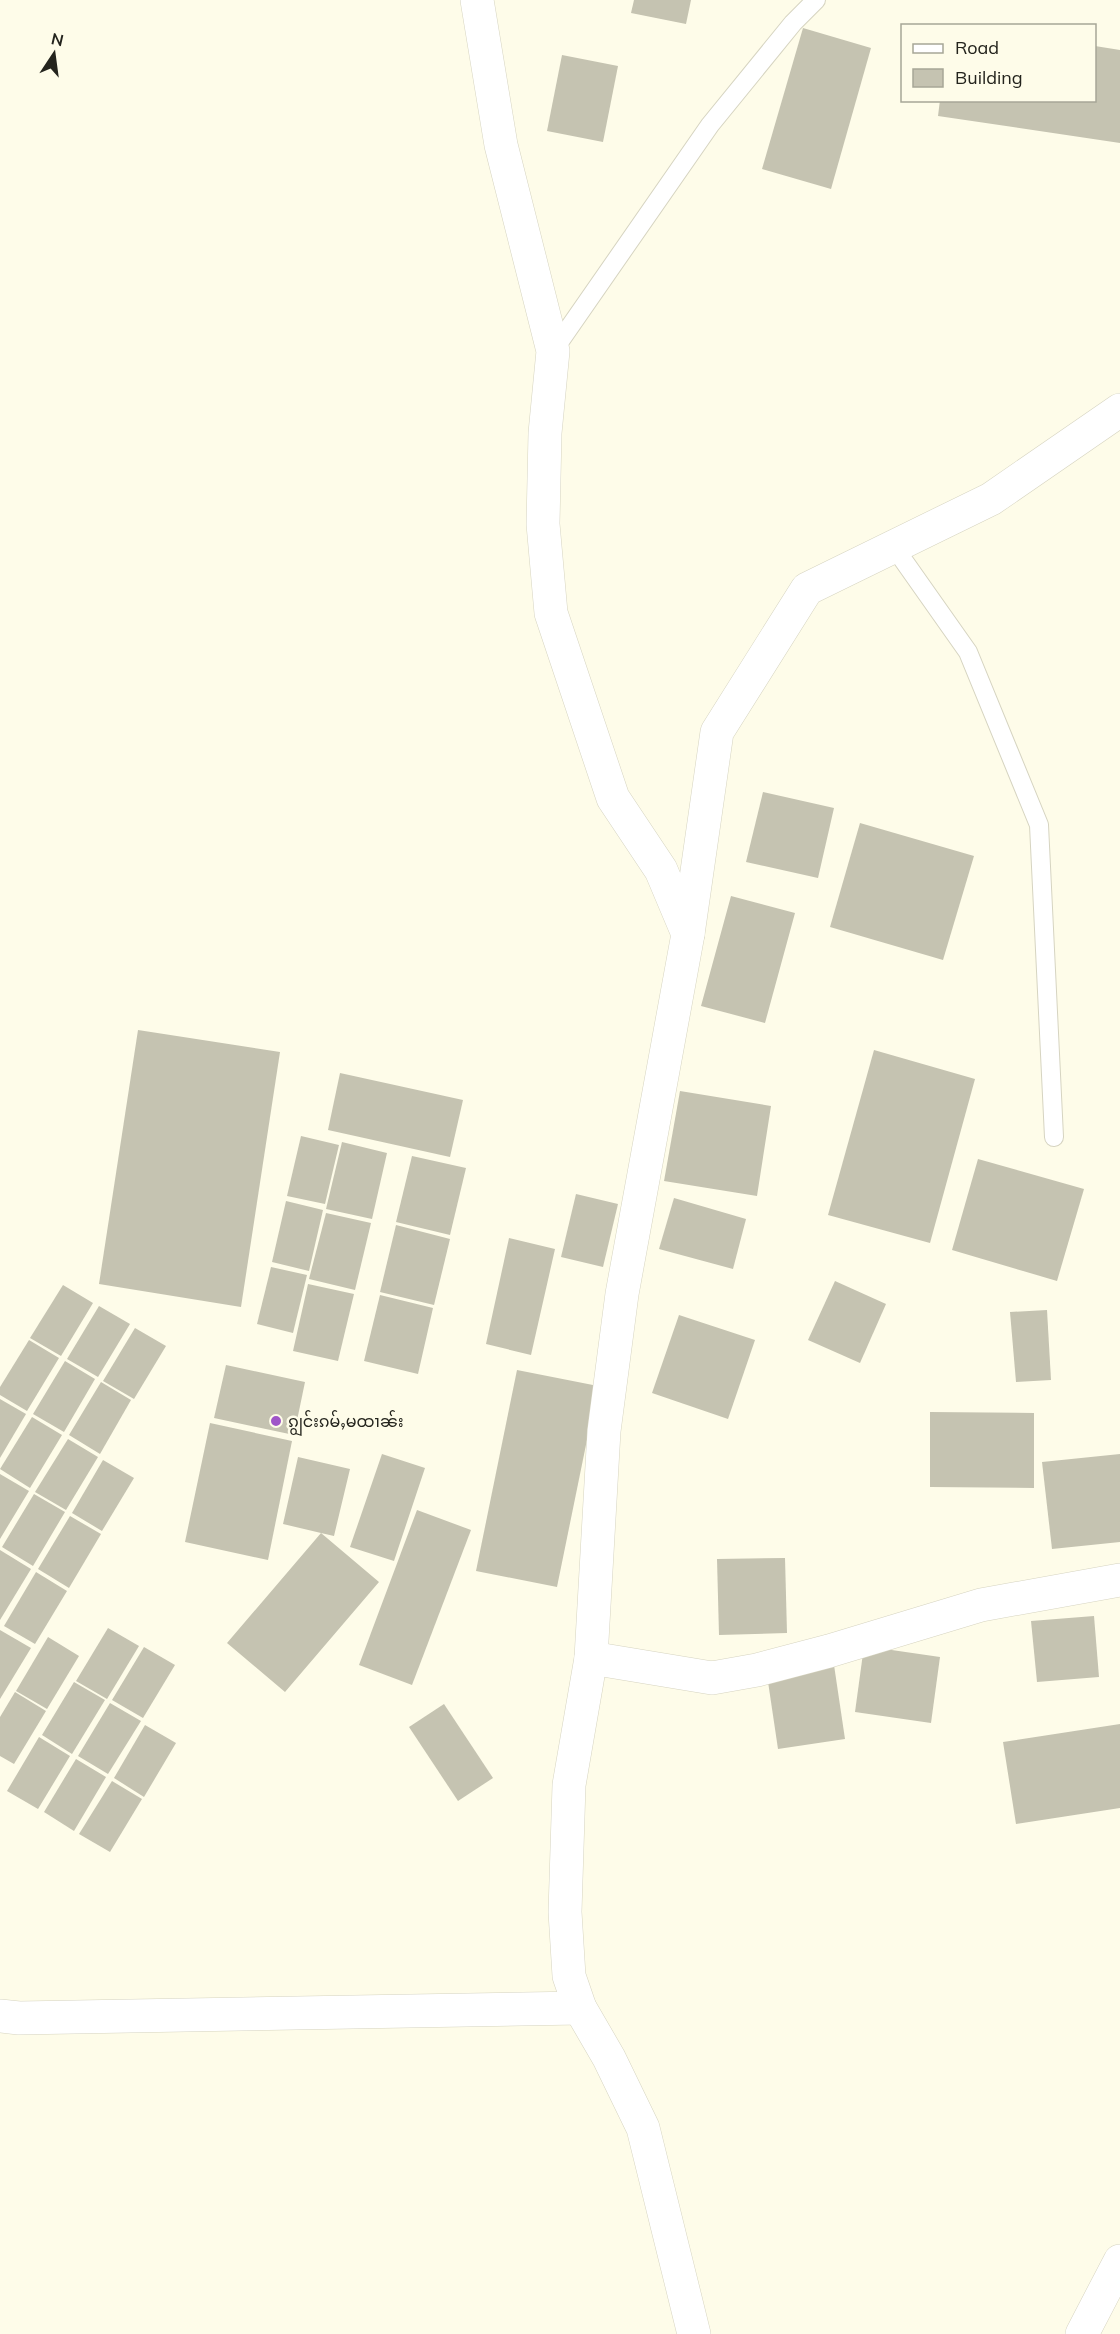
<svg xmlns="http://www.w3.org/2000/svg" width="1120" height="2334" font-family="Mulish,'Noto Sans Myanmar',sans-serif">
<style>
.building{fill:#c5c3b1}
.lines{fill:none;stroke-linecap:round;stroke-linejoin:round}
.service-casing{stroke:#d6d4c1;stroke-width:20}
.minor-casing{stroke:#d6d4c1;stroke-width:34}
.tertiary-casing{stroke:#d6d4c1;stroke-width:34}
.service{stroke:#fff;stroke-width:18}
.minor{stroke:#fff;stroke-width:33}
.tertiary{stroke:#fff;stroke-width:33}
.poi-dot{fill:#9f55c8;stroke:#fefce9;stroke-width:2}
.labels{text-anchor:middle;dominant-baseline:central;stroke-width:5;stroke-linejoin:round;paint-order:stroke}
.poi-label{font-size:16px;fill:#24241d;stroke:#fefce9;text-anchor:start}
</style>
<rect width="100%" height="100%" fill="#fefce9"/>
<g class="building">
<polygon points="634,0 691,0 686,24 631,13"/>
<polygon points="803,28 871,48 831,189 762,169"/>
<polygon points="1095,46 1120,50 1120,143 938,116 940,100 1095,100"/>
<polygon points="562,55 618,66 603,142 547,131"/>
<polygon points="763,792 834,808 818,878 746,862"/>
<polygon points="860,823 974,856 943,960 830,927"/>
<polygon points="731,896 795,913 765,1023 701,1006"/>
<polygon points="138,1030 280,1052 241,1307 99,1284"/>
<polygon points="874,1050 975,1079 930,1243 828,1215"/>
<polygon points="340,1073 463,1100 450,1157 328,1130"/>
<polygon points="680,1091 771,1106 757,1196 664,1181"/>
<polygon points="301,1136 339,1145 325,1204 287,1196"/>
<polygon points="342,1142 387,1153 372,1219 326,1209"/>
<polygon points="412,1156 466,1168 450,1235 396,1222"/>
<polygon points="978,1159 1084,1189 1057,1281 952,1250"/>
<polygon points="576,1194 618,1204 603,1267 561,1257"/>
<polygon points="674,1198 746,1219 733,1269 659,1249"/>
<polygon points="286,1201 323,1210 309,1271 272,1262"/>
<polygon points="326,1213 371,1223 355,1290 309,1279"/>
<polygon points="396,1225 450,1239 434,1305 380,1292"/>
<polygon points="509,1238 555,1249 531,1355 486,1344"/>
<polygon points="271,1267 307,1275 293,1333 257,1324"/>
<polygon points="835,1281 886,1304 860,1363 808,1340"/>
<polygon points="308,1284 354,1294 338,1361 293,1351"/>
<polygon points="63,1285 93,1303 61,1356 30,1338"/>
<polygon points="380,1295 433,1308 418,1374 364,1361"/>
<polygon points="99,1306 130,1324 98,1377 67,1359"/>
<polygon points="1047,1310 1051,1380 1016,1382 1010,1312"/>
<polygon points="679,1315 755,1340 728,1419 652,1393"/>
<polygon points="135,1328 166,1346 134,1399 103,1381"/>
<polygon points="29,1340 59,1358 27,1411 0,1395 0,1387"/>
<polygon points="65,1361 95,1379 64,1432 33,1414"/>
<polygon points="226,1365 305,1382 294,1435 214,1418"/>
<polygon points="517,1370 598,1386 557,1587 476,1571"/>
<polygon points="101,1382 131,1400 100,1454 69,1435"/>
<polygon points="0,1399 26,1414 0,1458"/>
<polygon points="930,1412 1034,1413 1034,1488 930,1487"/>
<polygon points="32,1417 62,1435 30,1488 0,1469"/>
<polygon points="210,1423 292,1441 268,1560 185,1542"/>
<polygon points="68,1439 98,1457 66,1510 35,1492"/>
<polygon points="382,1454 425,1468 394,1561 350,1547"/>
<polygon points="1120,1454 1120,1542 1052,1549 1042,1462"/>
<polygon points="298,1457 350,1469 334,1536 321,1533 379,1582 285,1692 227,1643 321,1533 283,1524"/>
<polygon points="103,1460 134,1478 102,1531 72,1513"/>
<polygon points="0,1474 29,1491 0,1539"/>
<polygon points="34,1494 65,1512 33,1566 2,1547"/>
<polygon points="417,1510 471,1530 412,1685 359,1665"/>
<polygon points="70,1516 101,1534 69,1588 38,1569"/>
<polygon points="0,1550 31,1569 0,1620"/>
<polygon points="785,1558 787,1633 719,1635 717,1559"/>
<polygon points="36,1572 67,1591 35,1644 4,1626"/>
<polygon points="1094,1616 1099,1677 1037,1682 1031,1621"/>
<polygon points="108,1628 139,1646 107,1699 76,1681"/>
<polygon points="0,1630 31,1648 0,1699"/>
<polygon points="48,1637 79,1656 47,1709 16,1691"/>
<polygon points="864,1646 940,1657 931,1723 855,1712"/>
<polygon points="144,1647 175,1665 143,1718 112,1700"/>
<polygon points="834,1665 845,1739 778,1749 767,1675"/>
<polygon points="74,1682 105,1700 72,1754 42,1735"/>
<polygon points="15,1692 46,1711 14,1764 0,1756 0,1717"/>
<polygon points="110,1703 141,1721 108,1774 78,1756"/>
<polygon points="444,1704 493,1778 458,1801 409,1727"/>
<polygon points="1120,1724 1120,1808 1016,1824 1003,1742"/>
<polygon points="145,1725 176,1743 144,1797 114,1778"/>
<polygon points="39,1737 70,1756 38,1809 7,1791"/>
<polygon points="76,1759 106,1777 74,1831 44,1812"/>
<polygon points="112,1781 142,1799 110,1852 79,1834"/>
</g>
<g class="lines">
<defs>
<g id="service">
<polyline points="553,351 710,125 793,23 816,0"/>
<polyline points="894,547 968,652 1039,825 1054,1137"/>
</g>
<g id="minor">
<polyline points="477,0 501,145 553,351 545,433 543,524 551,613 613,798 661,870 688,934 622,1294 604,1431 591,1658 569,1785 565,1912 569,1976 580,2008 609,2058 643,2128 694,2334"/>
<polyline points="688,934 717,732 807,589 991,499 1120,410"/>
<polyline points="591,1658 712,1678 757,1670 829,1651 981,1605 1120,1580"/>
<polyline points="0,2016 19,2018 580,2008"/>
</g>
<polyline id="tertiary" points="1082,2334 1120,2261"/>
</defs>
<use href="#service" class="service-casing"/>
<use href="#minor" class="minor-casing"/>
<use href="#tertiary" class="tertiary-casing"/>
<use href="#service" class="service"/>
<use href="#minor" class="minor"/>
<use href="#tertiary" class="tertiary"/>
</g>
<circle class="poi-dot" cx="276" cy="1421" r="6"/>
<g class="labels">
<g class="poi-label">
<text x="288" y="1421">ၵျွင်းၵမ်ႇမထၢၼ်း</text>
</g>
</g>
<rect x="901" y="24" width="195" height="78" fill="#fefce9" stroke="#a7a697" stroke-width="1.5"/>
<rect x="913" y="44" width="30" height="9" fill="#ffffff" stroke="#a7a697" stroke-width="1.5"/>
<text x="955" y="54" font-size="18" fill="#24241d">Road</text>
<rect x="913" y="69" width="30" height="18" fill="#c5c3b1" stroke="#a7a697" stroke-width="1.5"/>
<text x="955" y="84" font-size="18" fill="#24241d">Building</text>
<g transform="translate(54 54) rotate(13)" stroke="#fefce9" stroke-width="4.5" paint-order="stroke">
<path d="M0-4.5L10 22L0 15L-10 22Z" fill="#24241d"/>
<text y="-9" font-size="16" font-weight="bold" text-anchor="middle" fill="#24241d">N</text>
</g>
</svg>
